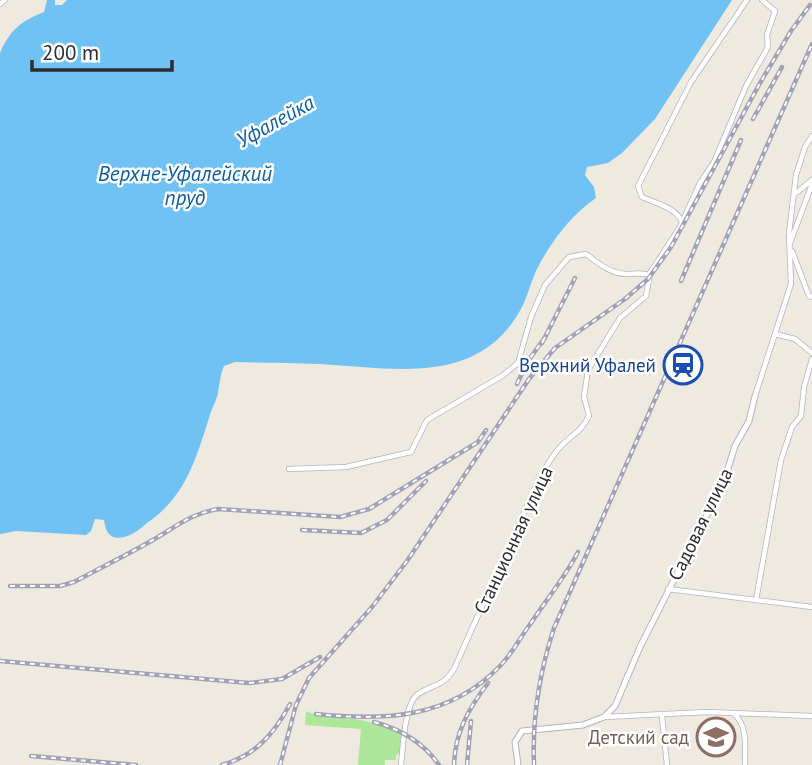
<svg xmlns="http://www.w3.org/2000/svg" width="812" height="765" font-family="'PT Sans',sans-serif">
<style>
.green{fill:#ace79a}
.water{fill:#6fc2f3}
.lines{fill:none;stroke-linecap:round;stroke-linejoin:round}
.minor-casing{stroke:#b3b3c1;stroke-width:6}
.tertiary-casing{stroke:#b3b3c1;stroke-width:7}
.minor{stroke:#fff;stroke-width:4.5}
.tertiary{stroke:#fff;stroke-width:5}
.rail-casing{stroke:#a1a2b8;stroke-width:4.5}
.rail{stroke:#fff;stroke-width:2;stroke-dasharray:5;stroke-linecap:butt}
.labels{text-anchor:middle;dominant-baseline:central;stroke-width:5;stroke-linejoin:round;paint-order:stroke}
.transit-label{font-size:19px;fill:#164399;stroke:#fff;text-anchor:end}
.street-label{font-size:19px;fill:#2d2d2d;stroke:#fff}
.education-label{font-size:19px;fill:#785e54;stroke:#fff;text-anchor:end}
.water-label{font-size:21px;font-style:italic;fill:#095ea5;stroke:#fff}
</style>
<rect width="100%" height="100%" fill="#efeadf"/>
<path class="green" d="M306,711c16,8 32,6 49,8 17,3 33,8 48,16l-3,18 -4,2v5h-11v5h-27l3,-36 -56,-4z"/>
<path class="water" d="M47,0h8v5h7l5,-5h665l-77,119 -33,34 -14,10 -21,4 -2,8 9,12 2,11c-25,17 -47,46 -60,73 -5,11 -8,23 -13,34 -42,83 -128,63 -203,59 -29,-1 -57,-1 -85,-2l-11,4c-4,9 -4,17 -6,26 -1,9 -7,17 -9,26 -14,43 -23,78 -62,105 -7,6 -14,12 -23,14 -14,3 -18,-4 -20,-17l-9,-1 -4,12 -5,4 -70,-4 -16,3v-481c10,-23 21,-32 44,-41z"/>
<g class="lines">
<defs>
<g id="minor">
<polyline points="0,4 5,0"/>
<polyline points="795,194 812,180"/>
<path d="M681,220c-7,-13 -26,-17 -39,-23l-4,-11 53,-104 56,-82"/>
<polyline points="790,243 812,184"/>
<polyline points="792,251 809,296 812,297"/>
<polyline points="775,334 795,339 812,353"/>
<polyline points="755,396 791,284 789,233 796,175 805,147 812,136"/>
<path d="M289,469l57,-2 65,-15 16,-32 75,-44 16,-13 13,-46 14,-32 24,-28 17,-3c12,9 25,20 41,20 8,0 14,-2 22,1"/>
<polyline points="668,589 812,607"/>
<polyline points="756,600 781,460 792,427 801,416 804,387 812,359"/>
<path d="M734,714c14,11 11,34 11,51"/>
<polyline points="662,716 667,765"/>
<polyline points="604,717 707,712 812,716"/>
<path d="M401,765c2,-16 3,-61 17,-71 15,-10 25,-7 36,-25l85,-190c7,-12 13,-24 23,-34 11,-11 19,-13 27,-29l-5,-19 4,-27 32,-52 26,-22 4,-23 30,-46 20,-44 14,-21 32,-76 22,-39 -1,-12 8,-24 -13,-11"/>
</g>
<polyline id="tertiary" points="518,765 515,742 522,731 583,725 604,717 615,706 640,647 724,481 735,446 749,421 755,396"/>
</defs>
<use href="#minor" class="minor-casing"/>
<use href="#tertiary" class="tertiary-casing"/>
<use href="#minor" class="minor"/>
<use href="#tertiary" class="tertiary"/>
<defs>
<g id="rail">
<polyline points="753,119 782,67"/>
<polyline points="681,281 741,140"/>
<polyline points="542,343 575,278"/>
<polyline points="517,384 528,361 546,336"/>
<polyline points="302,530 361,533 387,520 426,481"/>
<path d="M10,586h50l14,-4c28,-15 57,-29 84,-45 23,-14 34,-23 60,-28l122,8 29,-8 109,-67 8,-12"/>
<polyline points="0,661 249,683 282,679 320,657"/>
<path d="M316,714c68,7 133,5 184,-48 12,-12 21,-30 31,-43 16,-24 34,-46 47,-71"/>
<path d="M374,722c26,7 49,20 65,43"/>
<polyline points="31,756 136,765"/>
<path d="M222,765c34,-10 52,-31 68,-61"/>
<polyline points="280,765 296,705 309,678 372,607 407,561 529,379 555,348 625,299 648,279 671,247 760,83 791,31 810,5"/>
<path d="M454,765c1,-33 15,-57 34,-82"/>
<polyline points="467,765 471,721"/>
<path d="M534,765c-2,-48 5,-91 20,-137l258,-584"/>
</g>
</defs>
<use href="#rail" class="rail-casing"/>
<use href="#rail" class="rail"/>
</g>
<defs>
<symbol id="station-ring" viewBox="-11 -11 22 22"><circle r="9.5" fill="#fff" stroke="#1a4fb4" stroke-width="1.5"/><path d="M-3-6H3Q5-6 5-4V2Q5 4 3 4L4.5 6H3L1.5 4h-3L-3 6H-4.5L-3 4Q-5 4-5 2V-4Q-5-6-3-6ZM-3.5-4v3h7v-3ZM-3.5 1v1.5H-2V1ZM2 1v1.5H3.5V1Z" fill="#1a4fb4"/></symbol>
<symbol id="school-ring" viewBox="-11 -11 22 22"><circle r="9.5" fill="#fff" stroke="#8d6e63" stroke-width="1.5"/><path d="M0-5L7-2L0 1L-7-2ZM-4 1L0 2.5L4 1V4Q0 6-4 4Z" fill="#8d6e63"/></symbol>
</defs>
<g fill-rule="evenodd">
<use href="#station-ring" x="661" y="343" width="44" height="44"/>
<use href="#school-ring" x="694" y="715" width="44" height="44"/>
</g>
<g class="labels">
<g class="transit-label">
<text x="656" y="365">Верхний Уфалей</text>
</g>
<g class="street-label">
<text transform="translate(700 524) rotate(-64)">Садовая улица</text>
<text transform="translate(513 540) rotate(-65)">Станционная улица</text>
</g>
<g class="education-label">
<text x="689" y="737">Детский сад</text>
</g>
<g class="water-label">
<text transform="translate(275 121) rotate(-29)">Уфалейка</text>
<text x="185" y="173">Верхне-Уфалейский<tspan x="185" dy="24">пруд</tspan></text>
</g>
</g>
<path d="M32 60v10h140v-10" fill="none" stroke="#2d2d2d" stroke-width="3.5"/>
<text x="42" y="60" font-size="21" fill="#2d2d2d" stroke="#ffffff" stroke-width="5" paint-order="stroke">200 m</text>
</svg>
